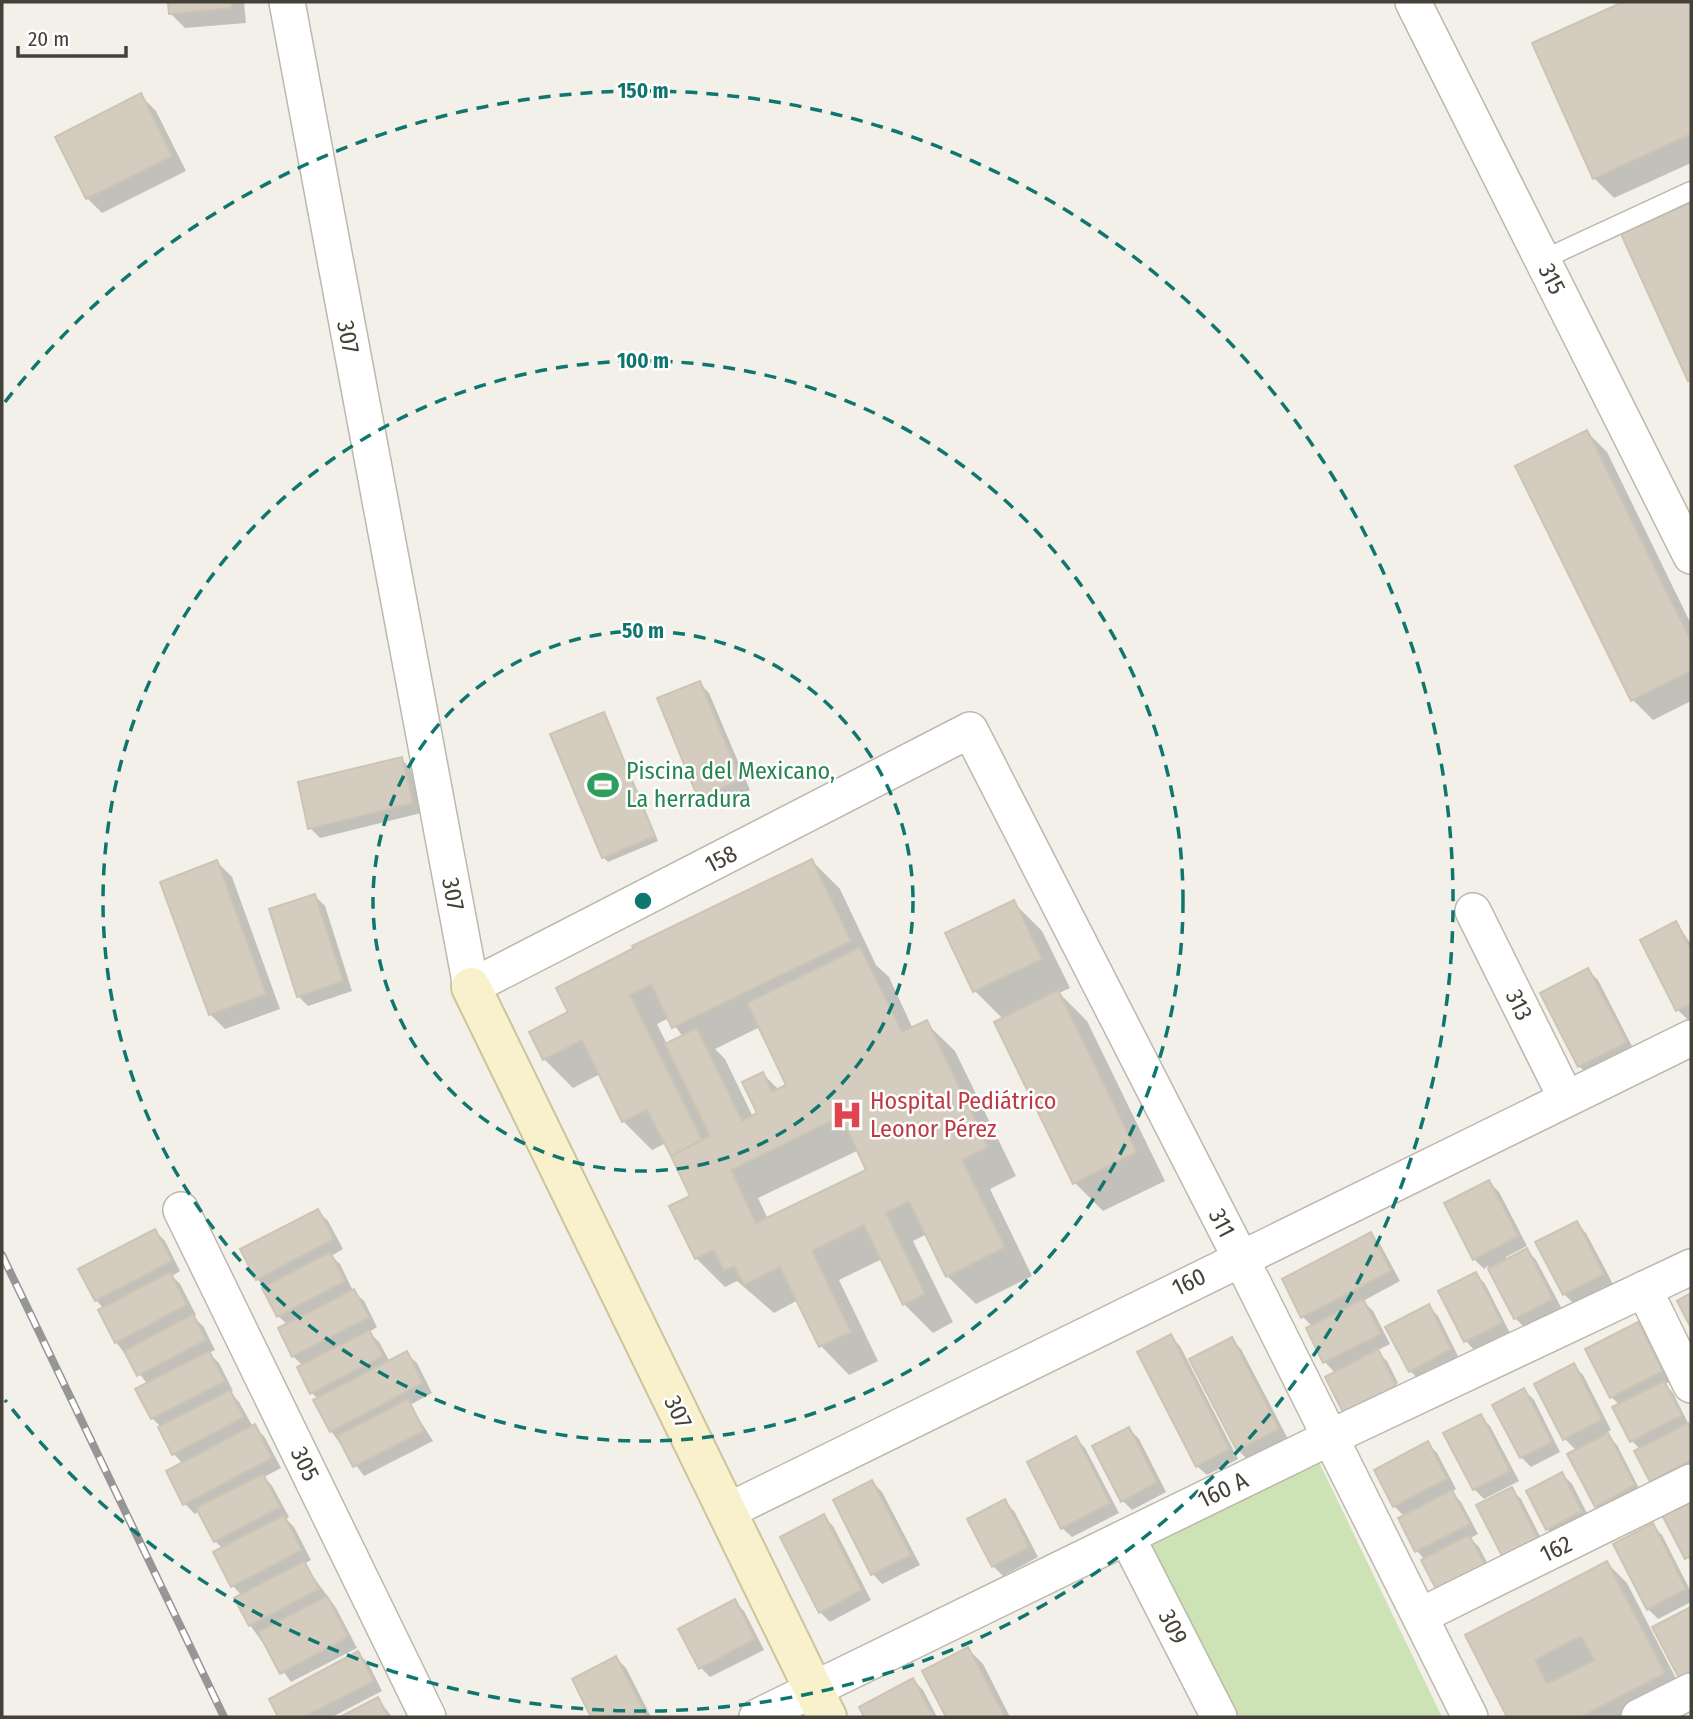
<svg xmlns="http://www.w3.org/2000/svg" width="1693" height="1719" font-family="'Fira Sans Condensed',sans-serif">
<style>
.green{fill:#cde3b5}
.shadow{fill:#0003;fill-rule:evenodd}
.building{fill:#d3ccbf;stroke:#cdc4b3;stroke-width:2;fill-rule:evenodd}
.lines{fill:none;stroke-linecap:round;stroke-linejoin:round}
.lane-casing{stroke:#bdb8ac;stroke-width:21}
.street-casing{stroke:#bdb8ac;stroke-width:38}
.secondary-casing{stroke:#cdc39c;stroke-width:42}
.lane{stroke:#fff;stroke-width:18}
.street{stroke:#fff;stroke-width:35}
.secondary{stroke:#f9f0cc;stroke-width:38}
.rail-casing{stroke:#969696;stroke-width:8}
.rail{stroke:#fff;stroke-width:5;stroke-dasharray:16;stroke-linecap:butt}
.ring{fill:none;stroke:#0f766e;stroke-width:3.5;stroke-dasharray:12 9}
.labels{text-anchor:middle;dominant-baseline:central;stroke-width:5;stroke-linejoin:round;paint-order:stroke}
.street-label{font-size:24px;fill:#454038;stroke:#fff}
.leisure-label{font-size:24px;fill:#27864d;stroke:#fff;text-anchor:start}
.health-label{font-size:24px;fill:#be3a42;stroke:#fff;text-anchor:start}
.centre{fill:#0f766e;stroke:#fff;stroke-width:3.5}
.ring-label{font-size:21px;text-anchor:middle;font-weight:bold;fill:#0f766e;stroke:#fff;stroke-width:5;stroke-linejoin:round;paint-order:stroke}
</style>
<rect width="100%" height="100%" fill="#f2f0e9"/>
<polygon class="green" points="1319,1462 1442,1717 1232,1717 1149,1545"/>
<g class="shadow">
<polygon points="169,2 244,2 246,23 185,28 170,13"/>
<polygon points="1628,2 1691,2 1691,163 1614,198 1594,178 1534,44"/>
<polygon points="141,96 156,111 186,171 102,213 87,198"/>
<polygon points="1691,203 1691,382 1623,235"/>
<polygon points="1587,432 1607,452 1691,624 1691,701 1653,720 1633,700 1517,467"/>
<polygon points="699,683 709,693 750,790 709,807 700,797 659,699"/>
<polygon points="604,714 658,841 608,862 603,857"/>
<polygon points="401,759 411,769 421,813 320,838 310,828"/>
<path d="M812,861l28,28 36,76 13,12 24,52 13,-6 29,28 61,125 -26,13 42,87 -56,28 -29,-28 -20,-42 -14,7 40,81 -20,11 -29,-29 -22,-45 -43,21 39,81 -29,14 -28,-29 -23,-46 -24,13 -37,-32 -12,6 -29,-29 -4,-61 -26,-54 -14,7 -29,-29 -23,-47 -27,14 -29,-29 26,-46zM669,1018l14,19 -16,7 -10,-20zM760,1027l29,59 -10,4 -16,-16 -3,40 -7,3 -28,-58 -10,-10zM859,1150l10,21 -101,48 -10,-21z"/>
<polygon points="217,862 232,877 280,1009 225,1029 210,1014"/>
<polygon points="315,896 325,906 352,991 308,1006 298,996"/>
<polygon points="1013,902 1042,931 1070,988 1059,993 1087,1021 1165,1181 1103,1211 1075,1183 1003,1019 975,991"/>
<polygon points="1676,923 1691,944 1691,1018 1688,1020 1678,1010 1642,941"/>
<polygon points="1588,970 1598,980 1635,1052 1589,1076 1579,1066"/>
<polygon points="1489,1182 1499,1192 1527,1246 1506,1257 1507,1260 1527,1250 1536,1260 1562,1309 1525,1328 1515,1318 1488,1266 1484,1269 1474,1259"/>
<polygon points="318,1211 328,1221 343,1249 331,1256 340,1264 353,1291 364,1301 377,1327 369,1332 379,1342 390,1362 407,1354 417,1363 432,1393 410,1405 433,1441 364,1476 331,1431 318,1399 312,1393 303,1366 293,1356 288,1325 278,1316 265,1288 257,1279"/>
<polygon points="1576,1223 1586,1233 1613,1284 1574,1304 1564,1294 1538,1243"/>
<polygon points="155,1231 165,1241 180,1271 172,1276 180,1284 196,1315 193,1317 203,1326 215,1350 209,1353 219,1363 233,1391 230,1392 239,1402 253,1427 264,1436 281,1468 264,1477 272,1486 289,1517 286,1519 294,1527 311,1560 304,1564 336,1608 357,1648 291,1682 250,1625 242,1596 233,1586 223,1549 215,1541 199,1511 195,1514 185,1504 183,1464 174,1454 161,1427 152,1418 148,1385 116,1342 104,1309 96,1300"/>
<polygon points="1370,1234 1380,1244 1400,1281 1363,1301 1373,1311 1390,1344 1376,1351 1387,1361 1398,1383 1347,1411 1336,1374 1325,1362 1313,1327 1303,1317 1284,1279"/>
<polygon points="1476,1274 1485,1284 1510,1333 1475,1351 1466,1341 1441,1292"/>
<polygon points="1428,1306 1438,1316 1460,1360 1420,1380 1410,1371"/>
<polygon points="1637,1324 1647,1334 1672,1381 1665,1384 1673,1393 1691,1429 1691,1475 1661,1491 1651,1481 1641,1450 1632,1441 1620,1405 1611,1397"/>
<polygon points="1170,1336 1180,1346 1238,1459 1207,1475 1197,1466"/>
<polygon points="1231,1339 1241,1349 1288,1439 1248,1460 1238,1450 1191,1360"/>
<polygon points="1573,1365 1583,1375 1611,1430 1606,1433 1617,1445 1643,1496 1606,1516 1596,1506 1577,1451 1565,1439"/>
<polygon points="1524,1390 1534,1400 1560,1452 1531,1467 1521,1457 1494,1406"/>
<polygon points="1480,1416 1490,1426 1519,1481 1484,1499 1474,1489"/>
<polygon points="1129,1429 1139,1439 1166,1492 1132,1510 1123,1501"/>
<polygon points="1075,1438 1085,1448 1119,1513 1072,1537 1062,1528"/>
<polygon points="1428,1444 1437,1453 1456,1489 1451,1492 1461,1502 1478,1534 1470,1538 1479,1547 1495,1578 1425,1560 1417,1551 1404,1516 1394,1506"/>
<polygon points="1562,1474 1572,1484 1591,1521 1557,1539 1547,1529"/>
<polygon points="872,1482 882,1492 920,1565 882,1584 873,1574"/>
<polygon points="1511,1489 1521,1499 1546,1548 1503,1555"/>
<polygon points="1004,1502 1014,1511 1038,1557 1003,1576 993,1566"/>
<polygon points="1691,1502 1691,1563 1665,1516"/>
<polygon points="823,1516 833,1526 871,1600 830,1622 820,1612"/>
<polygon points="1652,1526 1662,1535 1691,1592 1691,1602 1658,1619 1648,1609"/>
<polygon points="1607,1563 1627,1583 1684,1694 1638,1717 1509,1717 1467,1636"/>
<polygon points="734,1602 744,1611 764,1650 710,1677 701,1668"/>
<polygon points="968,1649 983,1664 1010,1717 948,1717 924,1672"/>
<polygon points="358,1653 368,1663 382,1691 332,1717 280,1717 271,1699"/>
<polygon points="616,1658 626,1668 651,1717 593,1717 574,1680"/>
<polygon points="913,1680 923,1690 937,1717 866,1717 861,1707"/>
<polygon points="378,1699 392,1717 344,1717"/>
</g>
<g class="building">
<polygon points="168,2 231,2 232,8 169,14"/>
<polygon points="1623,2 1691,2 1691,134 1593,179 1532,43"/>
<polygon points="141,93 172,156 86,199 55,137"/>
<polygon points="1691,202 1691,380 1688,381 1621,234"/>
<polygon points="1587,430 1691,641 1691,671 1631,701 1515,466"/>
<polygon points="700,681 741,780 698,798 657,698"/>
<polygon points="604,712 655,836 602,858 550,734"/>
<polygon points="402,757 413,803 308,829 298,782"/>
<polygon points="812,859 851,941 672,1028 651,984 630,995 702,1140 671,1156 647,1110 622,1122 582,1040 543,1060 529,1032 568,1012 556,988 634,948 632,946"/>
<polygon points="217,860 266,994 209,1015 160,882"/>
<polygon points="315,894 343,981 297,997 269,909"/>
<polygon points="1014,900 1042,959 973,992 945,933"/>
<polygon points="1676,921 1691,950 1691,1004 1676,1011 1640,940"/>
<path d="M860,947l42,85 25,-12 61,127 -26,13 43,87 -59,30 -37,-76 -23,12 39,81 -22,11 -39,-80 -52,26 39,81 -32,15 -39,-80 -36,18 -10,-19 -10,5 -10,-21 -19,9 -26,-53 21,-10 -19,-40 39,-20 -45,-92 32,-16 45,93 15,-8 -15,-31 21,-10 9,20 14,-7 -39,-82zM841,1116l25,54 -110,53 -25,-53z"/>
<polygon points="1588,968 1627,1042 1578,1067 1540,993"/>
<polygon points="1058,990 1137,1152 1073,1184 994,1022"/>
<polygon points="1489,1180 1518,1236 1473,1260 1444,1203"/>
<polygon points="318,1209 334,1239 256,1280 240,1249"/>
<polygon points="1577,1221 1604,1274 1563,1295 1535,1242"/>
<polygon points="155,1229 172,1261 95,1301 78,1269"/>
<polygon points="1371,1232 1391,1271 1301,1318 1282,1279"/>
<polygon points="1527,1248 1553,1299 1514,1319 1488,1269"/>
<polygon points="330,1252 345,1281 277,1317 262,1288"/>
<polygon points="170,1272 187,1305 115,1343 98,1310"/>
<polygon points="1476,1272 1502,1323 1464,1342 1438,1291"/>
<polygon points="354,1289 369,1317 292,1357 278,1328"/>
<polygon points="1691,1293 1691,1328 1677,1301"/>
<polygon points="1363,1299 1381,1334 1323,1363 1306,1328"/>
<polygon points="1429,1304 1451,1349 1409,1372 1385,1327"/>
<polygon points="193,1314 206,1340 137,1376 124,1351"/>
<polygon points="1638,1322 1663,1371 1610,1398 1585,1349"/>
<polygon points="369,1330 383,1356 310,1394 297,1367"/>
<polygon points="1171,1334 1229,1449 1196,1467 1137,1352"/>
<polygon points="1232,1337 1279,1429 1237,1451 1189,1359"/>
<polygon points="1378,1349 1396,1386 1344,1414 1325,1377"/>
<polygon points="209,1351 225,1381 151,1419 135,1389"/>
<polygon points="407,1351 423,1383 330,1432 313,1400"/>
<polygon points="1574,1363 1602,1420 1563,1440 1534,1384"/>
<polygon points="1664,1381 1682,1415 1630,1442 1612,1407"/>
<polygon points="1524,1388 1552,1442 1520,1458 1492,1405"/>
<polygon points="230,1390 244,1417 172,1455 158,1427"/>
<polygon points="408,1399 424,1431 353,1467 337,1436"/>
<polygon points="1481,1414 1510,1471 1473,1490 1443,1433"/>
<polygon points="1688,1423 1691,1429 1691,1460 1650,1482 1634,1451"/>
<polygon points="255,1424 272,1458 183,1505 166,1471"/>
<polygon points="1129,1427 1157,1482 1121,1502 1092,1446"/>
<polygon points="1608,1433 1635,1485 1595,1507 1567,1454"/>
<polygon points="1076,1436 1110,1503 1061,1529 1027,1462"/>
<polygon points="1428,1441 1447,1479 1393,1507 1374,1470"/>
<polygon points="1562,1472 1582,1511 1546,1530 1526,1491"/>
<polygon points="263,1474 280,1507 214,1542 196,1508"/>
<polygon points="872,1480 911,1555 871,1575 833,1500"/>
<polygon points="1512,1487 1537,1538 1502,1556 1476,1505"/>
<polygon points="1452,1490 1470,1524 1415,1552 1398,1518"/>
<polygon points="1005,1499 1029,1547 992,1567 967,1519"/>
<polygon points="1691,1500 1691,1555 1685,1559 1662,1515"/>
<polygon points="824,1514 862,1590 819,1613 780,1537"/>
<polygon points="284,1515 302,1550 231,1587 213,1552"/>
<polygon points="1653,1523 1686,1589 1647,1610 1613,1544"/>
<polygon points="1469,1535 1487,1568 1438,1593 1421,1560"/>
<polygon points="304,1561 319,1589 249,1626 234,1598"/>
<path d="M1607,1561l58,112 -84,44h-74l-42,-82zM1581,1636l13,24 -47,24 -12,-24z"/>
<polygon points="327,1596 348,1637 280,1674 258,1632"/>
<polygon points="735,1599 755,1639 699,1669 678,1629"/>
<polygon points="1691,1607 1691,1675 1680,1680 1652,1627"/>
<polygon points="968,1647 1005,1717 946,1717 922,1671"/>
<polygon points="358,1651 374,1681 304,1717 278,1717 269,1699"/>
<polygon points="616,1656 647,1717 591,1717 572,1679"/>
<polygon points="913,1678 934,1717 864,1717 859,1707"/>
<polygon points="378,1697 388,1717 340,1717"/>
</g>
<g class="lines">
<defs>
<polyline id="lane" points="1542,260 1691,191"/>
<g id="street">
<polyline points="287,2 471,987 970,730 1240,1257 1470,1717"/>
<polyline points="1413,2 1691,556"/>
<polyline points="1473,911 1566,1098"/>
<polyline points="181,1210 428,1717"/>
<polyline points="1644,1289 1691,1385"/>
<polyline points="726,1512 1691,1038"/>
<polyline points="1127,1537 1219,1717"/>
<polyline points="1420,1616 1691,1482"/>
<polyline points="757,1717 1329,1438 1691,1267"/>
<polyline points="1639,1717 1691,1691"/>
</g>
<polyline id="secondary" points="471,987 827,1717"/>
</defs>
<use href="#lane" class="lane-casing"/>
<use href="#street" class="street-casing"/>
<use href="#secondary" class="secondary-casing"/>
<use href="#lane" class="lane"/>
<use href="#street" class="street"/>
<use href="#secondary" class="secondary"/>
<defs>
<polyline id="rail" points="2,1255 224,1717"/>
</defs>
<use href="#rail" class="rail-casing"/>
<use href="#rail" class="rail"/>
</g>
<g class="ring">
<circle cx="643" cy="901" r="270"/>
<circle cx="643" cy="901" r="540"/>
<path d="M5 402A810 810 0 1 1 5 1400"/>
</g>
<defs>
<symbol id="stadium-bare" viewBox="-9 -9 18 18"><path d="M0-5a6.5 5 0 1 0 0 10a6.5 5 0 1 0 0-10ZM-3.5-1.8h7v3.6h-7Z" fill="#2e9e5b" stroke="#fff" stroke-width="2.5" paint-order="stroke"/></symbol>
<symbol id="hospital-bare" viewBox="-9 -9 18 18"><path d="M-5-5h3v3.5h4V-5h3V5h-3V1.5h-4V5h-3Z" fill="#e0444e" stroke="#fff" stroke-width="2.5" paint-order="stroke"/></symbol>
</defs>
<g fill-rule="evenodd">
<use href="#stadium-bare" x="581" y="763" width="44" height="44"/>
<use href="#hospital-bare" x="825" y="1093" width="44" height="44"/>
</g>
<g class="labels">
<g class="street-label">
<text transform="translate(1552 279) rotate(63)">315</text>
<text transform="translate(348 337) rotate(79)">307</text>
<text transform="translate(721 859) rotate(-27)">158</text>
<text transform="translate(453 894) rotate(79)">307</text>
<text transform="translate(1519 1005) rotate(64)">313</text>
<text transform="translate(1222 1223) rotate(63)">311</text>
<text transform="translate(1189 1282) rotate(-26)">160</text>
<text transform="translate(678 1412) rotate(64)">307</text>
<text transform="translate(305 1464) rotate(64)">305</text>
<text transform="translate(1223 1490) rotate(-26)">160 A</text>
<text transform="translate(1556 1549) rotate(-26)">162</text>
<text transform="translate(1173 1627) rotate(63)">309</text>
</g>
<g class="leisure-label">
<text x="626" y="771">Piscina del Mexicano,<tspan x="626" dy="28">La herradura</tspan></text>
</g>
<g class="health-label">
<text x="870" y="1101">Hospital Pediátrico<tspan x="870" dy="28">Leonor Pérez</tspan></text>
</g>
</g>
<circle cx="643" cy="901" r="10" class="centre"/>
<g class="ring-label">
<text x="643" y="98">150 m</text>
<text x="643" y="368">100 m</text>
<text x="643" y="638">50 m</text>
</g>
<rect width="1693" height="1719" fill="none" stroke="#454038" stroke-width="7"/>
<path d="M18 46v10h108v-10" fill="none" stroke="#454038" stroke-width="3.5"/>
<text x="28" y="46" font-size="21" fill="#454038" stroke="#ffffff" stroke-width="5" paint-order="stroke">20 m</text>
</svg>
